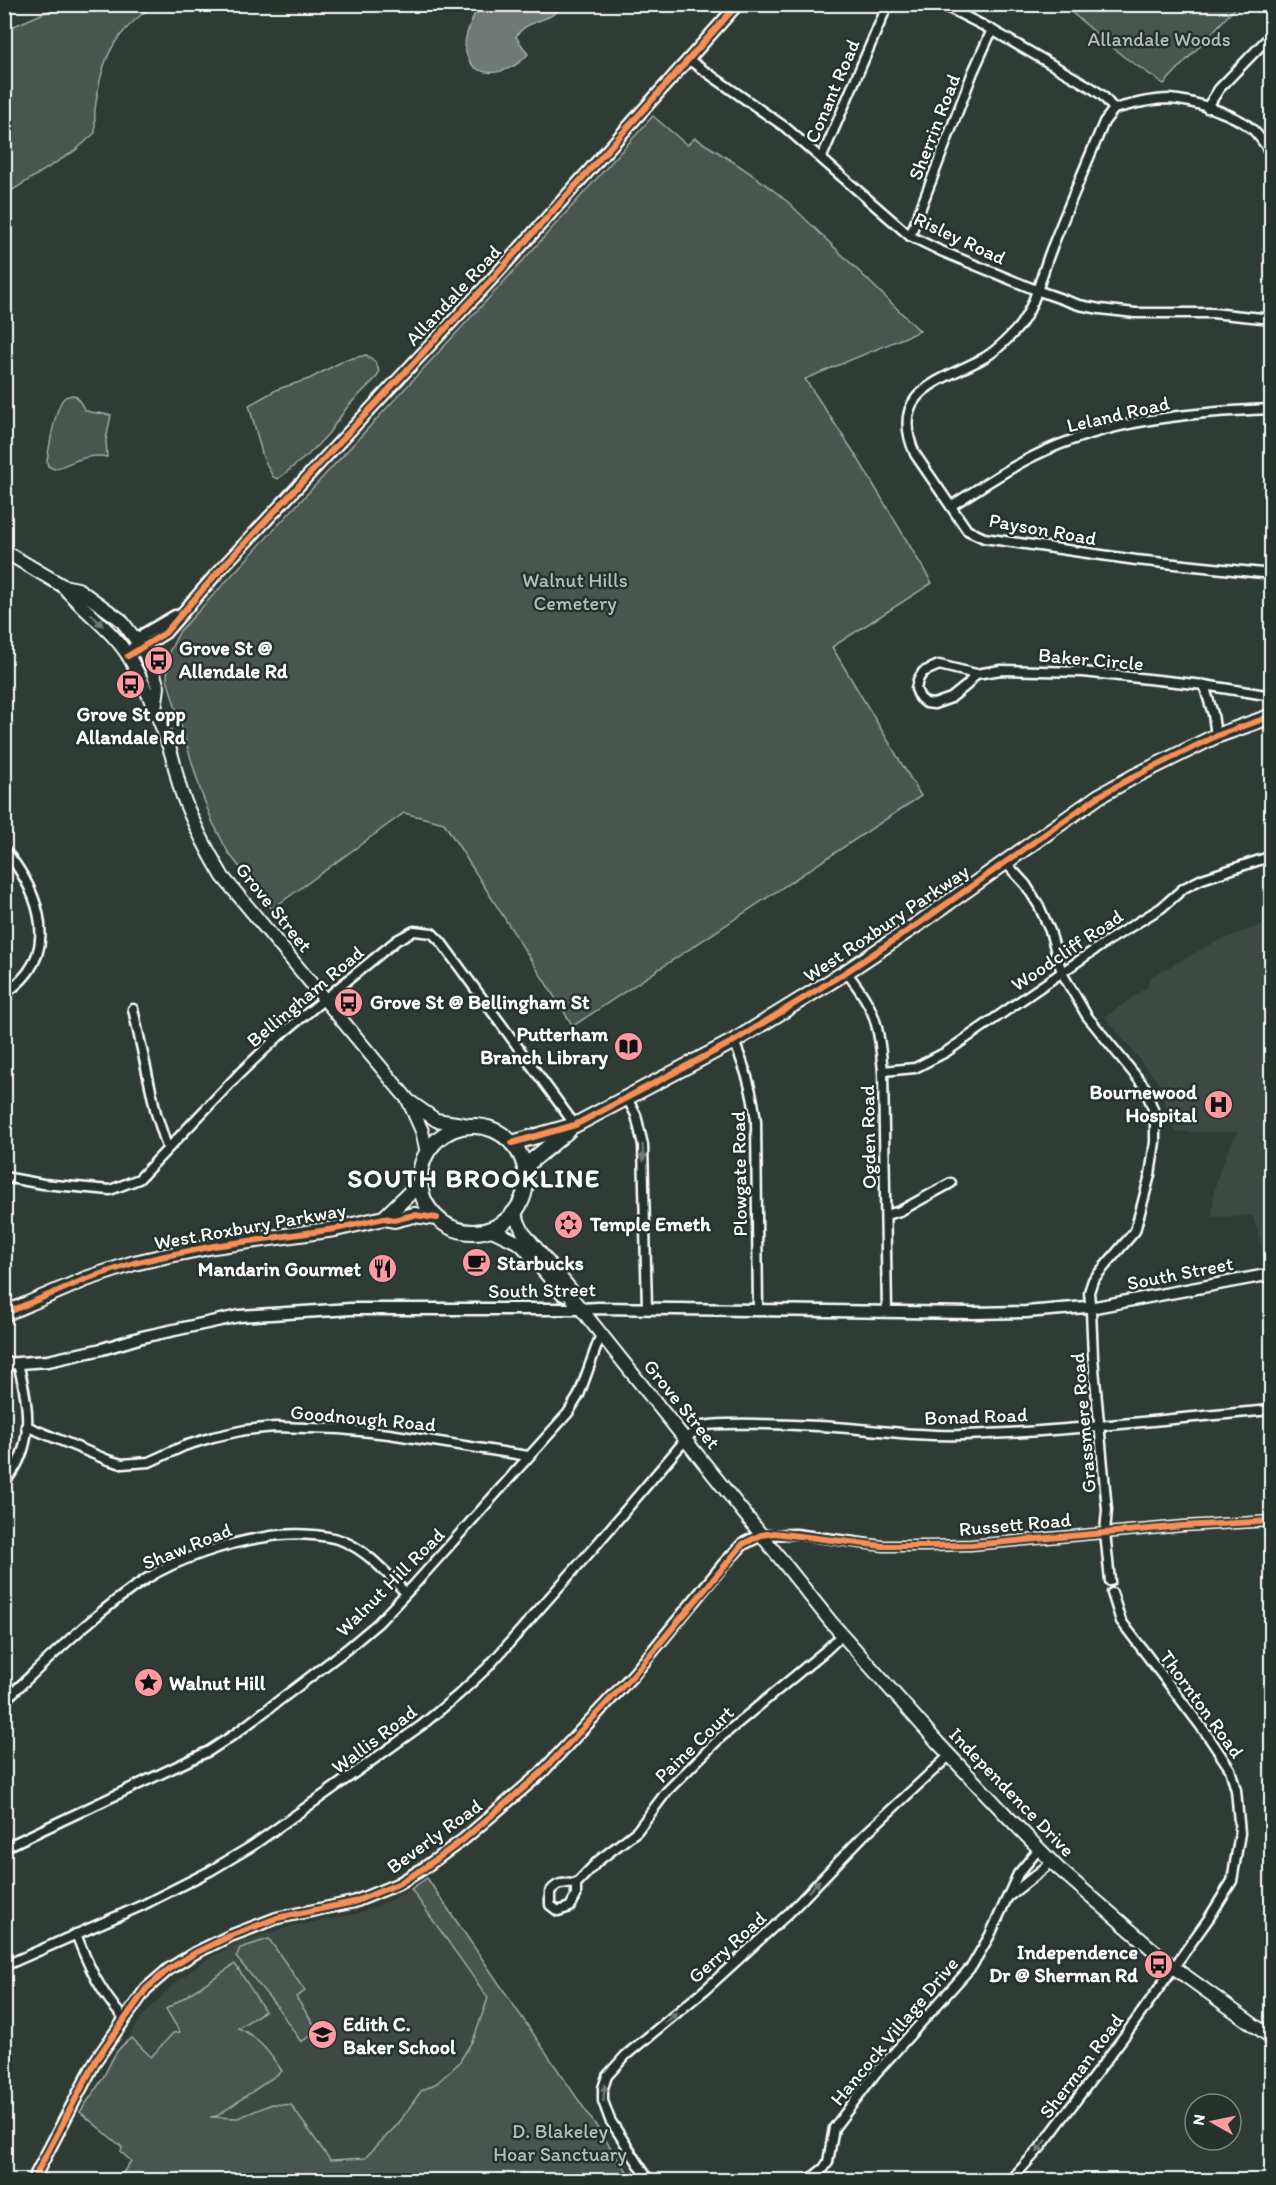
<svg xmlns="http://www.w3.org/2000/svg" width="1276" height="2185" font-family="Itim,sans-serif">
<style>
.built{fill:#3c4842}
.green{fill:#4a544f;stroke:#a4aaa7;stroke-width:1.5}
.water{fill:#707975;stroke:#a9afac;stroke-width:1.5}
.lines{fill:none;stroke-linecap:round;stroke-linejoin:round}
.minor-casing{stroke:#fff;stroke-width:13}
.tertiary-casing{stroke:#fff;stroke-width:15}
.secondary-casing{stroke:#fff;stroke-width:16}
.primary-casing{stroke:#fff;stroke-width:18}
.minor{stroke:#26332d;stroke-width:8}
.tertiary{stroke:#26332d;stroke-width:10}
.secondary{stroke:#26332d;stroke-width:12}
.primary{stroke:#26332d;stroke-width:14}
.cycleway-casing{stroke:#26332d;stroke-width:10}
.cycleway{stroke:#f78f57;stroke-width:6}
.oneway{fill:#727a76}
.labels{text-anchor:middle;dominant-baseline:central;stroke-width:5;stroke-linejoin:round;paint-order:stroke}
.park-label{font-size:20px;fill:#b7bbb9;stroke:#26332d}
.street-label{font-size:20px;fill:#fff;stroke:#26332d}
.poi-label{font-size:20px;font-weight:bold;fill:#fff;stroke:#26332d;text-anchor:start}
.district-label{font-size:26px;font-weight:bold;letter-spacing:1.5px;fill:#fff;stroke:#26332d}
</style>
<rect width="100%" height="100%" fill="#2f3b35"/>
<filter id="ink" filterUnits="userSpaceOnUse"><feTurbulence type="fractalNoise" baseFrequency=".0167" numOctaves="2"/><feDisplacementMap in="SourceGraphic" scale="12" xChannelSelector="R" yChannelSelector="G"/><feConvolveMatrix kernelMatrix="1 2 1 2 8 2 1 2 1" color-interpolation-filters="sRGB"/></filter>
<g filter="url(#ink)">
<g class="built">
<polygon points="1271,921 1272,1269 1268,1269 1253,1216 1212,1217 1214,1190 1219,1171 1237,1132 1176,1132 1169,1122 1161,1086 1105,1017 1147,987 1150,977 1213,943"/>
<polygon points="411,1889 558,2095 439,2180 121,2152 122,2147 118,2053 142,2017 170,1987 204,1961 241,1941 292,1926 356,1914 384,1903"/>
</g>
<g class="green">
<path d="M62,5h92c-42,30 -53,54 -59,105 -1,8 1,15 0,23l-19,17 -71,45v-165z"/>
<polygon points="1063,5 1238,5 1164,84 1124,57"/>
<path d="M653,116l34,29 8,-7c33,20 65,40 94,65l131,128 -115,48 52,78 75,126 -100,64 89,149 -348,230 -129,-203 -40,-10 -132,96 -44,-57 -15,-29 -12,-31 -34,-113 2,-27 11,-21 320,-345z"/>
<path d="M366,355c8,4 11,8 13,17l-2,5 -29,29 -20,28 -19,20 -31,25 -5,-2 -10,-20 -14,-52 29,-16 31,-10 36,-19z"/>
<path d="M73,395l3,1 9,14 5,2 21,3 -5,25 1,17c-21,-4 -34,6 -53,12l-6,-3 -1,-5c2,-13 9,-56 17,-63 3,-2 5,-2 9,-3z"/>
<path d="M427,1878l206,302h-515l13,-19 -10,-9 1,-5 -42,-35c6,-9 13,-18 19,-28 12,-18 13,-34 33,-46l19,19 22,-24 7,-1 -14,-23 69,-45 30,47 -27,17c20,8 32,26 44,43l-65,45 -7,1 28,1 34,-14 19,1 39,55 35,-2 33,-34 23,-33 16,-8 22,-20 15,-25 14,-40 -77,-109z"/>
<polygon points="269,1939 305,1991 296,1997 318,2031 301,2042 278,2008 236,1957 240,1948"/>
</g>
<path class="water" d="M479,4h83v1c-9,18 -36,13 -46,32l12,17c-19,23 -61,29 -63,-9 0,-13 9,-29 14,-41z"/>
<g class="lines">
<defs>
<g id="minor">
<path d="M941,4l51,26 100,58 11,8 11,13c18,-5 37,-10 55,-10 23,1 66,15 83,30 8,7 14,17 20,26"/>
<polyline points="689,60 785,127 910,236 941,251 1036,290 1079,305 1100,309 1135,313 1212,313 1272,319"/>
<polyline points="1207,108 1219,89 1272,34"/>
<path d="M1114,109l-10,13c-18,43 -36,85 -53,128 -10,25 -16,58 -34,79 -10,11 -22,23 -35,30 -44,23 -94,33 -67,95l52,76 17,8 152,22 136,14"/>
<polyline points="822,157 888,4"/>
<polyline points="910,236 973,72 992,30"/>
<path d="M951,506c27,-17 54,-36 83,-50 72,-36 158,-44 238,-47"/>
<polyline points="976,674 967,685 951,698 934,704 926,703 920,698 916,689 918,680 923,672 939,665 976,674 1001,670 1083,672 1204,685 1213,714 1216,736"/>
<polyline points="1204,685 1272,696"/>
<path d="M4,849c37,45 59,107 0,145"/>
<polyline points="1005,862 1026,885 1039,906 1050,931 1062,973 1087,1016 1144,1086 1155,1114 1155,1142 1150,1175 1135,1231 1093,1280 1089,1292 1090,1303"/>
<path d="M846,972c31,38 32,52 37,99l4,240"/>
<polyline points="133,1009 156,1113 167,1147"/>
<path d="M734,1041c12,30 18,48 22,80l2,189"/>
<polyline points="883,1071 915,1068 946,1052 1109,940 1161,908 1184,888 1202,879 1272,856"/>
<polyline points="627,1098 636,1115 643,1145 647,1308"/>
<polyline points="4,1177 43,1184 110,1190 139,1179 240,1073 278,1037 397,940 414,931 432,933 441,942 575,1125"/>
<polyline points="886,1215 900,1211 951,1183"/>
<polyline points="1091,1311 1093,1357 1107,1510 1105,1532 1110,1581"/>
<polyline points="26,1426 108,1460 122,1464 149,1462 184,1446 213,1437 245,1430 275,1427 340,1429 389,1434 528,1456"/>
<path d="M4,1482c32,-33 25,-78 14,-118"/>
<polyline points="761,1535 796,1534 883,1546 926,1546 971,1545 1183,1526 1272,1521"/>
<path d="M4,1701c46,-43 90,-88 142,-122 31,-20 84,-37 120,-42 21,-4 57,-4 77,4 26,11 43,32 63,52"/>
<polyline points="4,1848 209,1751 235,1734 347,1649 378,1623 414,1585 568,1413 579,1395 601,1334"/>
<path d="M576,1884c-12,-1 -19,-2 -26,8v13l8,6 12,-4 6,-11v-12l22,-23 39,-30 30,-40 54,-54 104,-86 17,-16"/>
<polyline points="1008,1897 1052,1862"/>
<path d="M76,1934c14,36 23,55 48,85"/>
<path d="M4,1966l139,-61 67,-34 42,-25 170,-121 36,-30 29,-27 110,-124 89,-105c4,-4 9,-9 14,-12 11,-6 99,-2 118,-1 48,2 96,11 145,9 103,-3 206,-17 309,-25"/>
<polyline points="649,2180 610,2120 603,2101 603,2088 607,2076 626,2055 707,1988 790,1912 864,1835 950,1755"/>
<polyline points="809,2180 824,2168 828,2162 834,2128 875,2074 972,1966 990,1935 1018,1874 1039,1849"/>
<polyline points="1011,2180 1040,2148 1134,2023 1209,1918 1232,1881 1240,1833 1236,1790 1230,1769 1206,1733 1121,1621 1112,1593"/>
</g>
<g id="tertiary">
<polyline points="133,648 144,634 175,616"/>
<polyline points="128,656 165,633 218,572 492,279 738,4"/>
<polyline points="1095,1307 1261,1276 1272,1276"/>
<polyline points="4,1364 48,1361 102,1349 142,1337 239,1316 351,1309 581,1309 598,1308 973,1313 1026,1312 1086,1307"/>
<polyline points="33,2180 96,2060 146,1989 169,1969 195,1953 230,1936 277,1918 354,1902 398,1884 424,1868 464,1839 541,1773 634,1674 724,1564 743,1544 761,1535"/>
</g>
<g id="secondary">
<polyline points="4,551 63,586 78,589 121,620 142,648 152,669 158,687 155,710"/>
<path d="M63,586c20,25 49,43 66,71 15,26 32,64 41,93 5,14 7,30 12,44 11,30 25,56 41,83l186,224 27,19 40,6"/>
<polyline points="409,1102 422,1131 427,1153"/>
<polyline points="514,1212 523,1232 571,1290 572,1298 581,1309 831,1622 938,1743 1007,1816 1058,1868 1173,1967 1272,2038"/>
<polyline points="490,1229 521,1244 563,1294"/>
</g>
<g id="primary">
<circle cx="473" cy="1179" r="53"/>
<polyline points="512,1143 575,1125 734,1041 846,972 921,922 1099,796 1133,777 1216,736 1272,716"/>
<polyline points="525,1171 529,1163 569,1130"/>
<polyline points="384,1218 420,1183"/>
<polyline points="4,1314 86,1279 134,1263 165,1256 214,1246 335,1229 384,1218 394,1220 414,1215 437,1218"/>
</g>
</defs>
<use href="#minor" class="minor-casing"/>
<use href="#tertiary" class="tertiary-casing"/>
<use href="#secondary" class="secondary-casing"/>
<use href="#primary" class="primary-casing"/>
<use href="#minor" class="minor"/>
<use href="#tertiary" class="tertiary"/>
<use href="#secondary" class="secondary"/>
<use href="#primary" class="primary"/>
<defs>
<g id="cycleway">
<polyline points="128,656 165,633 218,572 492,279 738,4"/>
<polyline points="512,1143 575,1125 734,1041 846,972 921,922 1099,796 1133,777 1216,736 1272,716"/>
<polyline points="4,1314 86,1279 134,1263 165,1256 214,1246 335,1229 384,1218 394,1220 414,1215 437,1218"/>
<polyline points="33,2180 96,2060 146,1989 169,1969 195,1953 230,1936 277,1918 354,1902 398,1884 424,1868 464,1839 541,1773 634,1674 743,1544 761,1535 774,1533 883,1546 926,1546 971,1545 1183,1526 1272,1521"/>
</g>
</defs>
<use href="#cycleway" class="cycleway-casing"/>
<use href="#cycleway" class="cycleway"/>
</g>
<defs><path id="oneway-solid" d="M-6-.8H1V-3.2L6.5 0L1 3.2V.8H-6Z" transform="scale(1.5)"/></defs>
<g class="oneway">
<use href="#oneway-solid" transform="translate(97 620) rotate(46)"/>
<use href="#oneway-solid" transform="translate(643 1153) rotate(87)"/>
<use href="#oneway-solid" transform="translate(814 1886) rotate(-46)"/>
<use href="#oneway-solid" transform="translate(671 2018) rotate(-39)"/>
<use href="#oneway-solid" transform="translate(604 2093) rotate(-86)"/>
<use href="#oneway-solid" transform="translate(1042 2146) rotate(129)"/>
</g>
</g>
<defs>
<symbol id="bus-disc" viewBox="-11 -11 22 22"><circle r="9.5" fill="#ff9aa2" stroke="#26332d"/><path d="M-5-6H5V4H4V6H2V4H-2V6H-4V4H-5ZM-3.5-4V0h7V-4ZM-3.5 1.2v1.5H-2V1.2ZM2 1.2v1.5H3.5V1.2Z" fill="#111"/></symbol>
<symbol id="library-disc" viewBox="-11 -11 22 22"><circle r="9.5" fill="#ff9aa2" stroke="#26332d"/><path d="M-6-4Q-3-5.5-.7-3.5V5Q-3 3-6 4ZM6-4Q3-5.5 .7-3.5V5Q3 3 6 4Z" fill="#111"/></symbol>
<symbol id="hospital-disc" viewBox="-11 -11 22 22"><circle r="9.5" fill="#ff9aa2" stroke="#26332d"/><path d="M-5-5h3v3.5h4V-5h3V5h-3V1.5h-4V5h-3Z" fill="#111"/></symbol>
<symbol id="synagogue-disc" viewBox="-11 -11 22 22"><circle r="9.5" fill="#ff9aa2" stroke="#26332d"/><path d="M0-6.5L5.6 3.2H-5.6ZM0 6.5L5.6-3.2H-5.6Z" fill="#111"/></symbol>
<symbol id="cafe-disc" viewBox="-11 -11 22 22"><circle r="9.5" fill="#ff9aa2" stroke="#26332d"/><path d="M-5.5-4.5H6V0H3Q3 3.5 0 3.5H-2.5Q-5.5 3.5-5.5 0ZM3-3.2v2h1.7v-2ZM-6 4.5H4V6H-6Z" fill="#111"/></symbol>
<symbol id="restaurant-disc" viewBox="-11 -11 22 22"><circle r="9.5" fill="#ff9aa2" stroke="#26332d"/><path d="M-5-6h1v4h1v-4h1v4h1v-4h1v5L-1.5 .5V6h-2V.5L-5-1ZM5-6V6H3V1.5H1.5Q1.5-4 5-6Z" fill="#111"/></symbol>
<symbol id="sight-disc" viewBox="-11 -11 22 22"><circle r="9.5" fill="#ff9aa2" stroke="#26332d"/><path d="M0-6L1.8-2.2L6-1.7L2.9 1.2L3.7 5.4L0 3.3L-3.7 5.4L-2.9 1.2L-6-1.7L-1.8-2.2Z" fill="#111"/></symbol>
<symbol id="school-disc" viewBox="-11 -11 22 22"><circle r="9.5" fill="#ff9aa2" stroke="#26332d"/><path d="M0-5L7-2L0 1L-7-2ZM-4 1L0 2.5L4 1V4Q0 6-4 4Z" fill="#111"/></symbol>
</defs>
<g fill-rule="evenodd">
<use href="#bus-disc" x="142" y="644" width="33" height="33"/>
<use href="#bus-disc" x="114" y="668" width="33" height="33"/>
<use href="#bus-disc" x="332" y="986" width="33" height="33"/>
<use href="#library-disc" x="612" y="1030" width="33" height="33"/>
<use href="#hospital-disc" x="1202" y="1088" width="33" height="33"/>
<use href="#synagogue-disc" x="552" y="1208" width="33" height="33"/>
<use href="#cafe-disc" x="460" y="1246" width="33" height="33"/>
<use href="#restaurant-disc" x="366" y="1252" width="33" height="33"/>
<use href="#sight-disc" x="132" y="1666" width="33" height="33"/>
<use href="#bus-disc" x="1142" y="1948" width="33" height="33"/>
<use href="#school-disc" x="306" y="2018" width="33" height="33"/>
</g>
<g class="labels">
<g class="park-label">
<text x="1159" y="39">Allandale Woods</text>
<text x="575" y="580">Walnut Hills<tspan x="575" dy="23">Cemetery</tspan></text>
<text x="560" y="2131">D. Blakeley<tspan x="560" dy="23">Hoar Sanctuary</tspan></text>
</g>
<g class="street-label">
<text transform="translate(832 91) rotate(-67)">Conant Road</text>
<text transform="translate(934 127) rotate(-69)">Sherrin Road</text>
<text transform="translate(960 238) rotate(25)">Risley Road</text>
<text transform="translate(453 295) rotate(-47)">Allandale Road</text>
<text transform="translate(1118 414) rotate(-13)">Leland Road</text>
<text transform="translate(1043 529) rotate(10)">Payson Road</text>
<text transform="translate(1091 659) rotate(5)">Baker Circle</text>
<text transform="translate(274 907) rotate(51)">Grove Street</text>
<text transform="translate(886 923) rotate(-34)">West Roxbury Parkway</text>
<text transform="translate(1067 950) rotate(-34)">Woodcliff Road</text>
<text transform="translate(305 996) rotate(-40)">Bellingham Road</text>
<text transform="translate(868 1137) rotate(-91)">Ogden Road</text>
<text transform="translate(739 1174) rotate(-91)">Plowgate Road</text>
<text transform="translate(250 1226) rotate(-10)">West Roxbury Parkway</text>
<text transform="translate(1180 1273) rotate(-11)">South Street</text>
<text transform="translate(542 1290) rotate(-1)">South Street</text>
<text transform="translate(682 1404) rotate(51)">Grove Street</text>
<text transform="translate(976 1416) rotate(-2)">Bonad Road</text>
<text transform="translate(363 1418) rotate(5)">Goodnough Road</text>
<text transform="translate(1083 1423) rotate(-95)">Grassmere Road</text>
<text transform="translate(1015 1524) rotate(-5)">Russett Road</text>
<text transform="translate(187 1546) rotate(-22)">Shaw Road</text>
<text transform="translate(390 1582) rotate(-45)">Walnut Hill Road</text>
<text transform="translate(1202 1704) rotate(54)">Thornton Road</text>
<text transform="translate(374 1739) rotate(-37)">Wallis Road</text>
<text transform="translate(694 1744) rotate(-44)">Paine Court</text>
<text transform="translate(1012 1792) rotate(46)">Independence Drive</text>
<text transform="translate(434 1836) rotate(-36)">Beverly Road</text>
<text transform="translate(727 1947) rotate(-42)">Gerry Road</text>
<text transform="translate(894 2031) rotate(-50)">Hancock Village Drive</text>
<text transform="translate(1081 2066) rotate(-53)">Sherman Road</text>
</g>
<g class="poi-label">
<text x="179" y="648">Grove St @<tspan x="179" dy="23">Allendale Rd</tspan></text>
<text x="131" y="714" text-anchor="middle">Grove St opp<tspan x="131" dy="23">Allandale Rd</tspan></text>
<text x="370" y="1002">Grove St @ Bellingham St</text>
<text x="608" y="1034" text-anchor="end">Putterham<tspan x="608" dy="23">Branch Library</tspan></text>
<text x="1197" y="1092" text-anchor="end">Bournewood<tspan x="1197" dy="23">Hospital</tspan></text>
<text x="590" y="1224">Temple Emeth</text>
<text x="497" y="1263">Starbucks</text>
<text x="361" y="1269" text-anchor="end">Mandarin Gourmet</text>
<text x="169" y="1683">Walnut Hill</text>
<text x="1138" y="1952" text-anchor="end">Independence<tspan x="1138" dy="23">Dr @ Sherman Rd</tspan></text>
<text x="343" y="2024">Edith C.<tspan x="343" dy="23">Baker School</tspan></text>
</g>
<g class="district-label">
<text x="474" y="1178">SOUTH BROOKLINE</text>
</g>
</g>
<rect width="1276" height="2185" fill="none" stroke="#26332d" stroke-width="24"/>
<rect x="12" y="12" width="1252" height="2161" fill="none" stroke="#fff" stroke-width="2" filter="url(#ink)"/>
<g transform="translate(1213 2122) rotate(279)"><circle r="28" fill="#26332d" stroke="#7d8581" stroke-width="1.5"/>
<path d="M0-4.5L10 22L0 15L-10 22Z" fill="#ff9aa2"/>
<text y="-9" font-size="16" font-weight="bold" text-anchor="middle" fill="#ffffff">N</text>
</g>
</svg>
